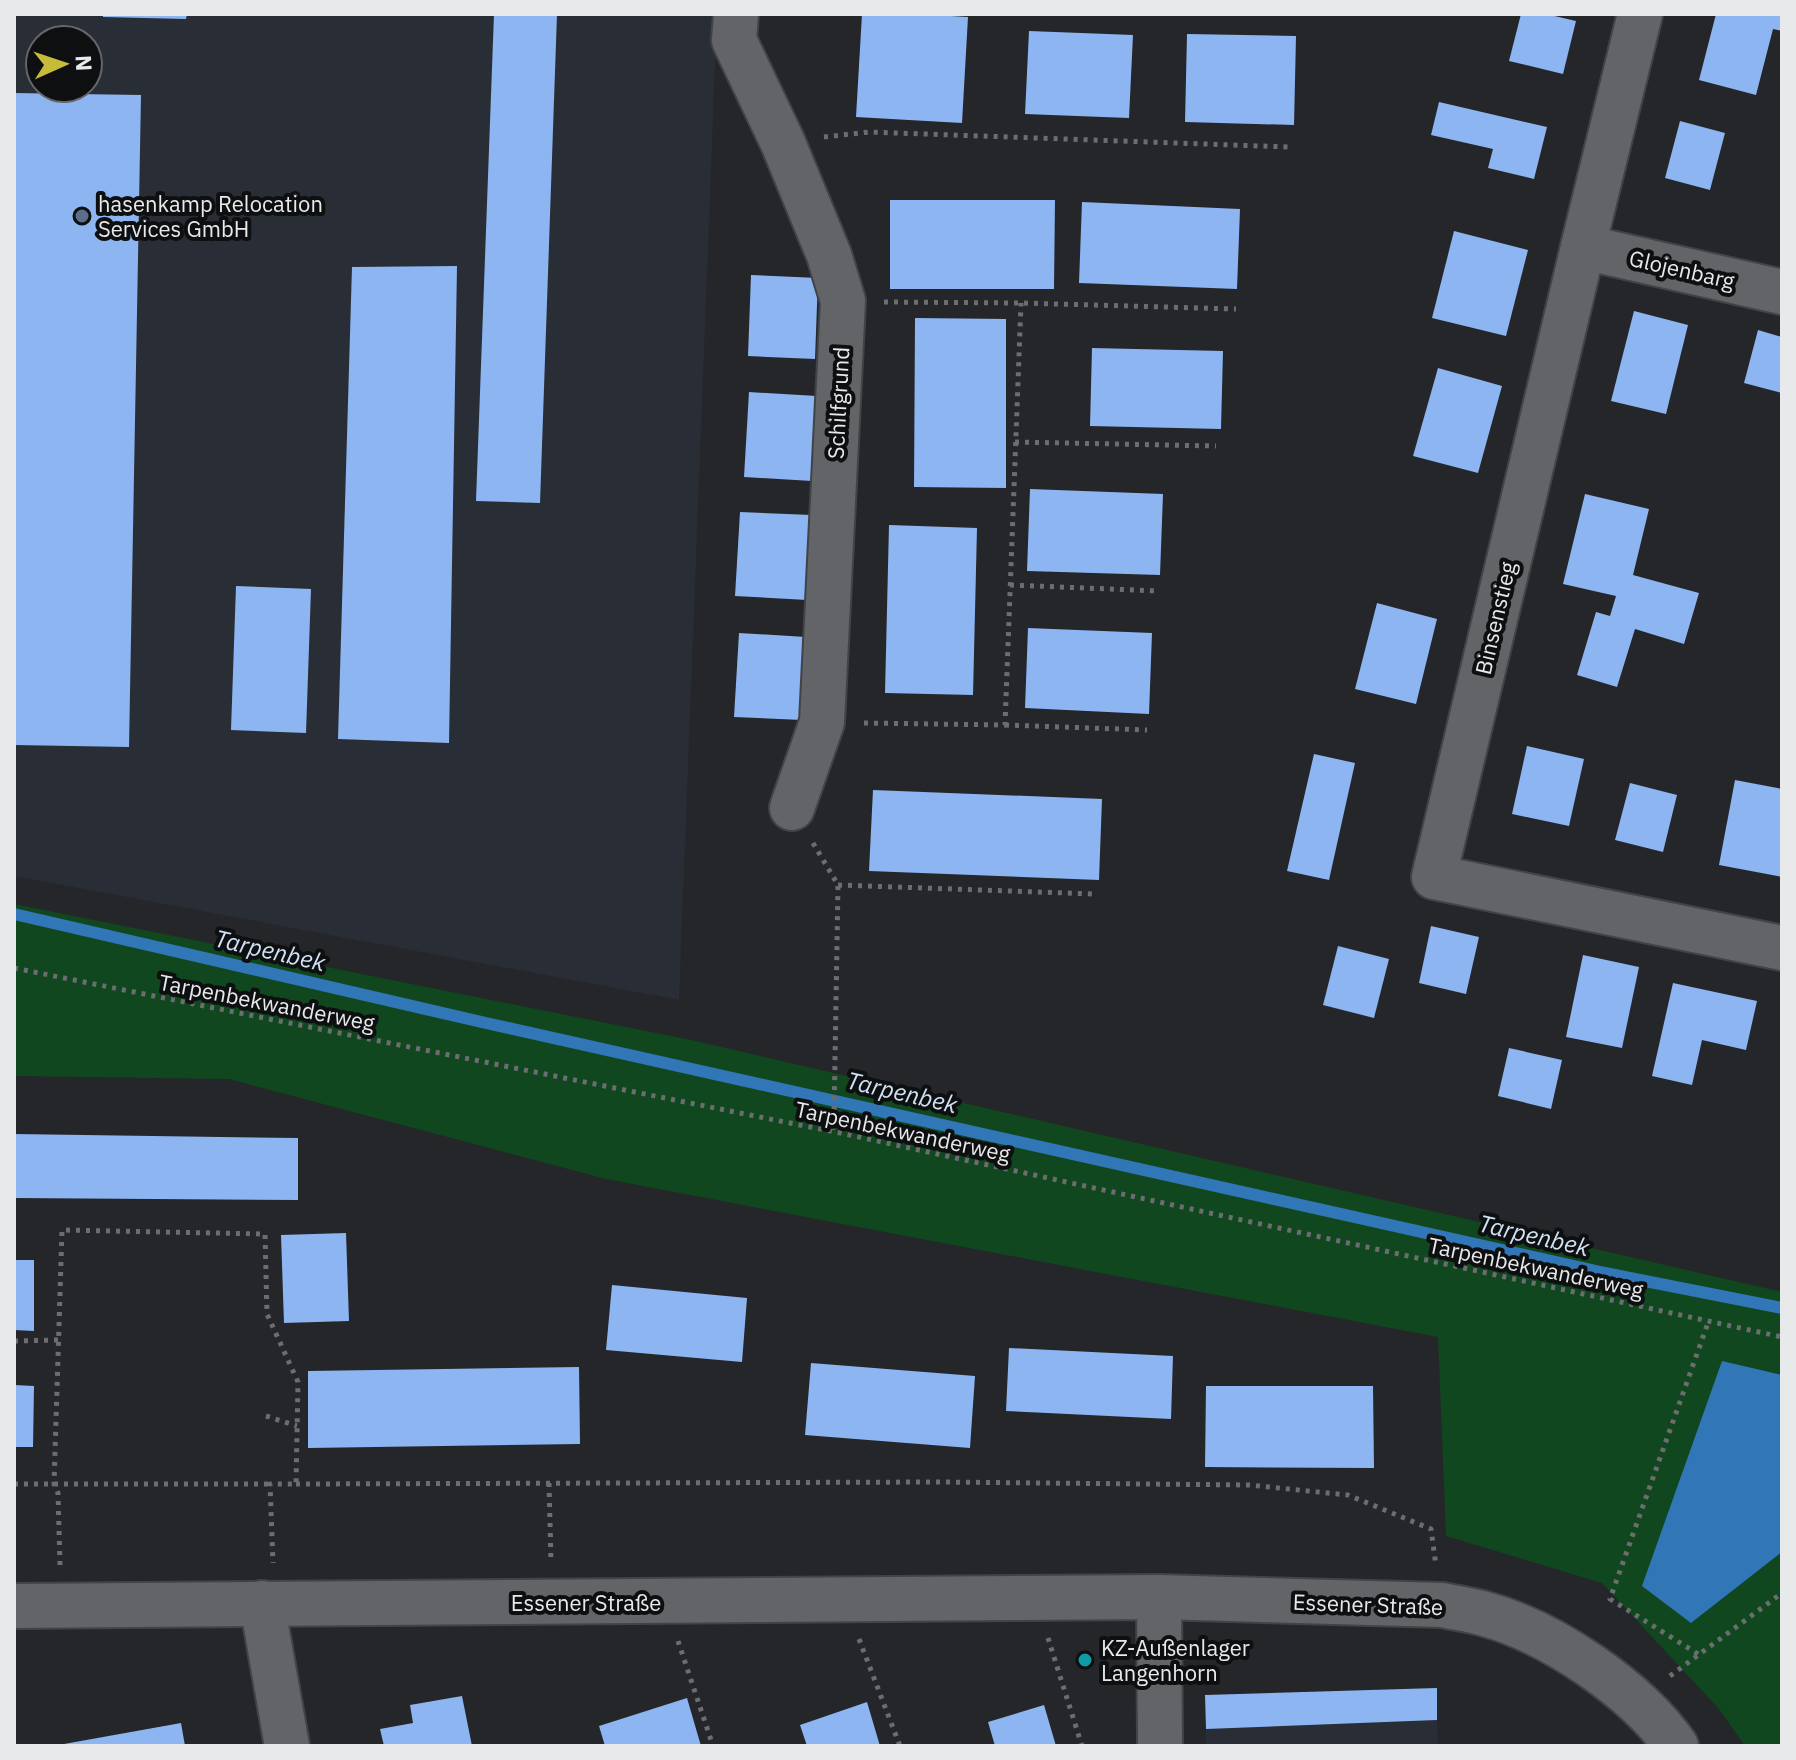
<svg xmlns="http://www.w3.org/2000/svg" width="1796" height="1760" font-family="'IBM Plex Sans',sans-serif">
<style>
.built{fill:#292e36;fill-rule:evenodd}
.green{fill:#10471f}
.water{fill:#3177b7}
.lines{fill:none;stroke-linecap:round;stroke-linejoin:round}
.stream{stroke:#3177b7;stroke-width:12}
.building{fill:#8db5f2}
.minor-casing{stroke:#424346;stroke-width:48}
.tertiary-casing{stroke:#424346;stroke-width:48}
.path{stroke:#6c6d70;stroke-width:5;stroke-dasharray:4 6;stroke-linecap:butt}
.minor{stroke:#626468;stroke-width:44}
.tertiary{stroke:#626468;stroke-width:44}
.service-dot{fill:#5c6f8a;stroke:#0e0f10;stroke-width:3}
.culture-dot{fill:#0f9aa8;stroke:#0e0f10;stroke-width:3}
.labels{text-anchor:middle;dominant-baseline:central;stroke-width:8;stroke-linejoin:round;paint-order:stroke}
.poi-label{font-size:22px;fill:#e8e9eb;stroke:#0e0f10;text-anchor:start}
.street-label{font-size:22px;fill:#e8e9eb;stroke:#0e0f10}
.water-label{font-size:24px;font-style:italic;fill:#d1e2f4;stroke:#0e0f10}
</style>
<rect width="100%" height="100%" fill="#242629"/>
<g class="built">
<path d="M14,14h703l-38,986 -665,-124zM40,40h48v48h-48z"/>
<polygon points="1437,1720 1438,1746 1206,1746 1206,1729"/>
</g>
<polygon class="green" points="14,904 691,1040 1782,1292 1782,1375 1722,1362 1691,1623 1782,1552 1782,1746 1745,1746 1719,1709 1602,1583 1446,1536 1438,1337 606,1179 229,1079 14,1076"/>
<polygon class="water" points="1722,1361 1782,1375 1782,1552 1691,1623 1642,1586"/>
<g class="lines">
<polyline class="stream" points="14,914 486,1023 1605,1273 1782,1308"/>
</g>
<g class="building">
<polygon points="103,14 187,14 186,19 103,17"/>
<polygon points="494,14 557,14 540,503 476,501"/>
<polygon points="862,14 917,14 968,17 962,123 856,117"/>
<polygon points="1521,14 1546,14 1576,21 1563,74 1509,61"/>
<polygon points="1716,14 1782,15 1782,31 1773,29 1756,95 1699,80"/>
<polygon points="1029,31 1133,35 1129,118 1025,114"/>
<polygon points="1187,34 1296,36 1294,125 1185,122"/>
<polygon points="14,93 141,95 129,747 14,745"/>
<polygon points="1439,102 1547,127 1534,179 1488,168 1493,149 1431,135"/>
<polygon points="1680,121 1725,133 1710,190 1665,178"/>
<polygon points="890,200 1055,200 1054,289 890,289"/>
<polygon points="1082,202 1240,209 1237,289 1079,283"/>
<polygon points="1454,231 1528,250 1506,336 1432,318"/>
<polygon points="457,266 449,743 338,739 352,267"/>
<polygon points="751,275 818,278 815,359 748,356"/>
<polygon points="1634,311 1688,325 1666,414 1611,401"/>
<polygon points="915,318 1006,319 1006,488 914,487"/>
<polygon points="1758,330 1782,337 1782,393 1744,383"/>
<polygon points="1092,348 1223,351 1221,429 1090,426"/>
<polygon points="1438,368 1502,386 1478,473 1413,456"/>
<polygon points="749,392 817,396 812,481 744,477"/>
<polygon points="1030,489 1163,494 1160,575 1027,571"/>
<polygon points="1585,494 1649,509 1633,575 1699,593 1684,644 1635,629 1617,687 1577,675 1596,612 1610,616 1616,596 1563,584"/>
<polygon points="740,512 812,515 807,600 735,596"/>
<polygon points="889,525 977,528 973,695 885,693"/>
<polygon points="236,586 311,589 306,733 231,730"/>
<polygon points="1377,603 1437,619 1416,704 1355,689"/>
<polygon points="1028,628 1152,633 1149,714 1025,708"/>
<polygon points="739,633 806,637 802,720 734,717"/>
<polygon points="1527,746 1584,759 1569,826 1512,814"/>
<polygon points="1314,754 1355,763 1329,880 1287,871"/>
<polygon points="1735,780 1782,789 1782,877 1719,865"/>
<polygon points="1630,783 1677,795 1663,852 1615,840"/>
<polygon points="873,790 1102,799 1099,880 869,871"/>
<polygon points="1431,926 1479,937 1466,994 1419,983"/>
<polygon points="1338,946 1389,959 1374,1018 1323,1005"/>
<polygon points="1583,955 1639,967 1622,1048 1566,1037"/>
<polygon points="1673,983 1757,1001 1746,1050 1702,1040 1692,1085 1652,1076"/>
<polygon points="1509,1048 1562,1060 1551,1109 1498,1096"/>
<polygon points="14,1134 298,1138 298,1200 14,1198"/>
<polygon points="346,1233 349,1321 284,1323 281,1235"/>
<polygon points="14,1260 34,1260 34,1331 14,1330"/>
<polygon points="612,1285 747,1298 742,1362 606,1350"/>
<polygon points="1009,1348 1173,1356 1171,1419 1006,1411"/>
<polygon points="811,1363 975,1376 970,1448 805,1435"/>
<polygon points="579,1367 580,1444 308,1448 308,1371"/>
<polygon points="14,1385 34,1386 33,1447 14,1447"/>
<polygon points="1206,1386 1373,1386 1374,1468 1205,1467"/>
<polygon points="1437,1688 1437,1720 1206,1729 1205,1695"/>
<polygon points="462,1696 472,1746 384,1746 380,1729 413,1723 410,1705"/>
<polygon points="687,1698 701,1746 605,1746 599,1726"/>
<polygon points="867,1702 880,1746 807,1746 800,1725"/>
<polygon points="1044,1705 1056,1746 995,1746 988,1722"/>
<polygon points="181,1723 185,1746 64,1746 64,1744"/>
</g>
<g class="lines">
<defs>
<g id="minor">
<polyline points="736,14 734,40 783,143 829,255 843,301 822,722 792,808"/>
<polyline points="1640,14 1583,247 1434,877 1782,948"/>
<polyline points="1583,247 1782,292"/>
<polyline points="1159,1597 1160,1746"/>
<polyline points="262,1603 287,1746"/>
</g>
<path id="tertiary" d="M14,1606l1145,-9 283,8c14,3 29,5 43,9 66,18 151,75 191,132"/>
</defs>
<use href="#minor" class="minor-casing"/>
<use href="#tertiary" class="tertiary-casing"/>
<g class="path">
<polyline points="824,137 869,132 1288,147"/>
<polyline points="884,302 1021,303 1236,309"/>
<polyline points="1015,442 1216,446"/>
<polyline points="1010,585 1159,591"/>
<polyline points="864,723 1005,725 1021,303"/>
<polyline points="1005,725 1147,730"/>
<polyline points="813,843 838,885 834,1119 832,1131"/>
<polyline points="838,885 1095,894"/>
<polyline points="14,968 845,1134 1782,1337"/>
<polyline points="14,1341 58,1340"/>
<polyline points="266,1416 297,1426"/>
<polyline points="549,1483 551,1562"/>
<polyline points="14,1484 270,1484"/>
<polyline points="296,1484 939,1482 1249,1485 1348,1495 1431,1529 1436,1566"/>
<polyline points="60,1565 58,1493 54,1484 62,1230 265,1234 267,1314 298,1382 296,1484 270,1484 273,1563"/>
<polyline points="1048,1638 1082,1746"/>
<polyline points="859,1639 900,1746"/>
<polyline points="678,1641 713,1746"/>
<polyline points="1698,1654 1610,1599 1709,1320"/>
<polyline points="1670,1676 1782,1593"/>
</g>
<use href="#minor" class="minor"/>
<use href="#tertiary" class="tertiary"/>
</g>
<circle class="service-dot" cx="82" cy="216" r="8"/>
<circle class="culture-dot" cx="1085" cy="1660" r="8"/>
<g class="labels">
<g class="poi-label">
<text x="98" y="203">hasenkamp Relocation<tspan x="98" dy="25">Services GmbH</tspan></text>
<text x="1101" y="1647">KZ-Außenlager<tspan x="1101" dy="25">Langenhorn</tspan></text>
</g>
<g class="street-label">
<text transform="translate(1682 269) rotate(13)">Glojenbarg</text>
<text transform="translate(838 403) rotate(-87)">Schilfgrund</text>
<text transform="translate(1495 618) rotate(-77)">Binsenstieg</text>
<text transform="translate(267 1002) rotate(11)">Tarpenbekwanderweg</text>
<text transform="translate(903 1131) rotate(12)">Tarpenbekwanderweg</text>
<text transform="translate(1536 1267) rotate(12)">Tarpenbekwanderweg</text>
<text x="586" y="1602">Essener Straße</text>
<text transform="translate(1368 1604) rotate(2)">Essener Straße</text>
</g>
<g class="water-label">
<text transform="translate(270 950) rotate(13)">Tarpenbek</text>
<text transform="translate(902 1092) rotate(13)">Tarpenbek</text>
<text transform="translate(1534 1235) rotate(13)">Tarpenbek</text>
</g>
</g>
<rect width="1796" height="1760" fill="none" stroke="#e8e9eb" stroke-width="32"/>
<g transform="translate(64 64) rotate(87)"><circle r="38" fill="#0e0f10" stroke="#656668" stroke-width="2"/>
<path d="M0-6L14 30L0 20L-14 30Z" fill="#c7bb3b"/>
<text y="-12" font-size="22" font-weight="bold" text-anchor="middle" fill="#e8e9eb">N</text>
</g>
</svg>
